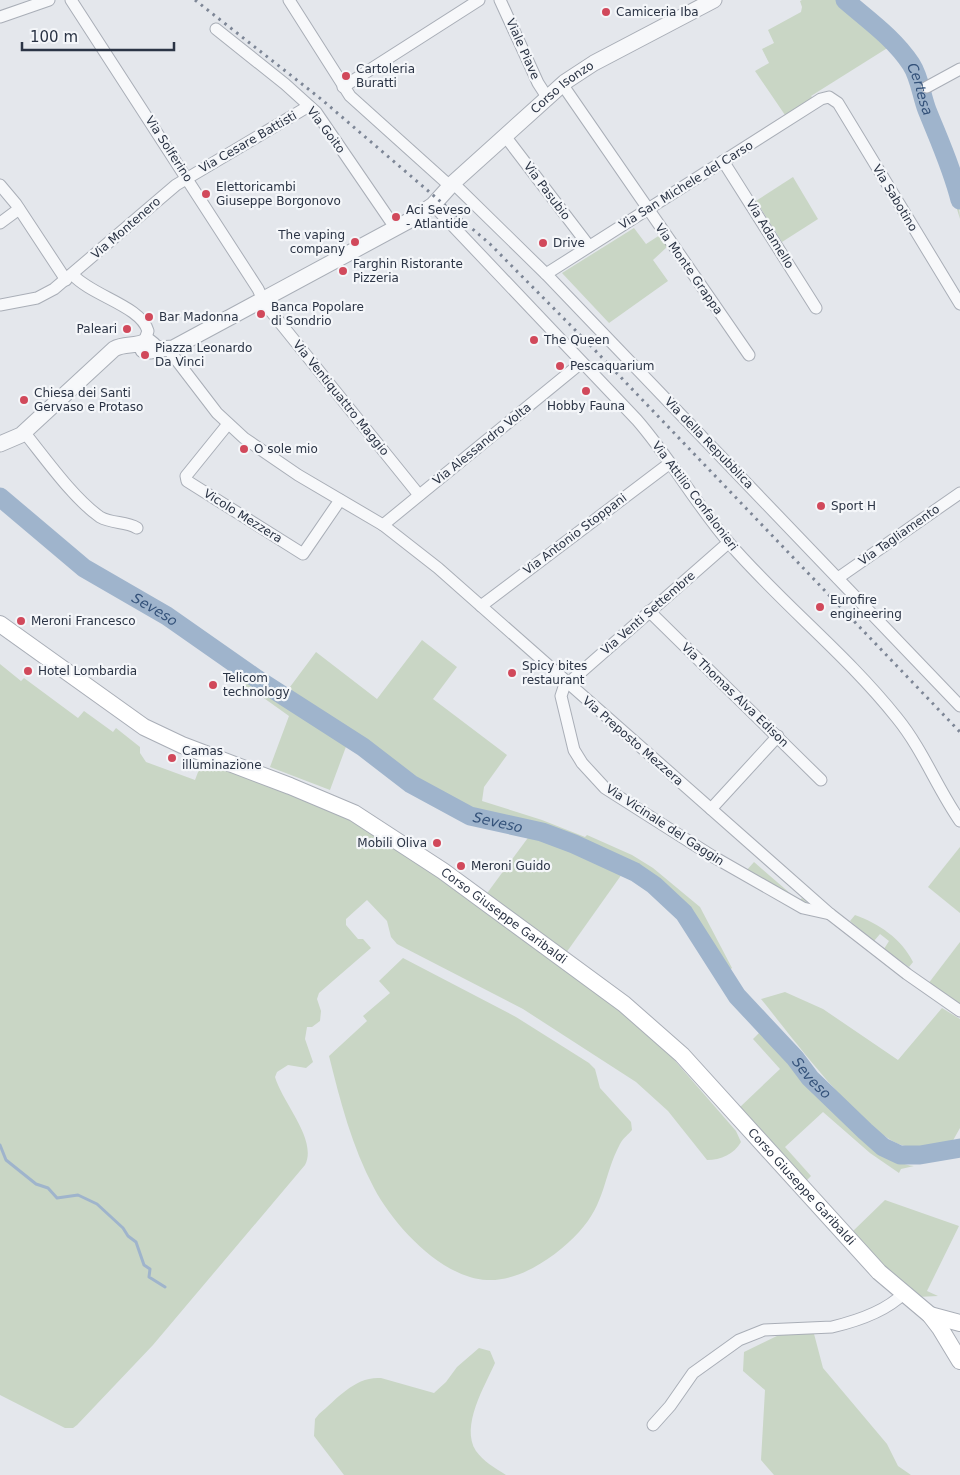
<svg xmlns="http://www.w3.org/2000/svg" width="960" height="1475" font-family="'DejaVu Sans',sans-serif">
<style>
.green{fill:#c9d6c5}
.lines{fill:none;stroke-linecap:round;stroke-linejoin:round}
.stream{stroke:#9fb4cc;stroke-width:3}
.river{stroke:#9fb4cc;stroke-width:19}
.minor-casing{stroke:#a9aeb7;stroke-width:13}
.tertiary-casing{stroke:#a9aeb7;stroke-width:17}
.secondary-casing{stroke:#a9aeb7;stroke-width:18}
.minor{stroke:#f7f8fa;stroke-width:11}
.tertiary{stroke:#f7f8fa;stroke-width:15}
.secondary{stroke:#fff;stroke-width:16}
.rail{stroke:#7d8696;stroke-width:3;stroke-dasharray:2.5 5;stroke-linecap:butt}
.poi-dot{fill:#d1495b;stroke:#f4f6f9;stroke-width:2}
.labels{text-anchor:middle;dominant-baseline:central;stroke-width:4.5;stroke-linejoin:round;paint-order:stroke}
.poi-label{font-size:12px;fill:#2b3445;stroke:#f4f6f9;text-anchor:start}
.street-label{font-size:12px;fill:#2b3445;stroke:#f4f6f9}
.water-label{font-size:14px;font-style:italic;fill:#34527a;stroke:#f4f6f9}
</style>
<rect width="100%" height="100%" fill="#e4e7ec"/>
<g class="green">
<path d="M802,0h36c21,19 48,36 65,58 15,20 13,36 21,57 12,31 36,70 36,104l-20,-66 -20,-41 -7,-26 -7,-15 -17,-24 -78,49 2,2 -28,17 -30,-44 14,-8 -7,-14 12,-6 -6,-13 33,-18 1,-5 -2,-6z"/>
<polygon points="793,177 818,219 782,242 756,201"/>
<polygon points="634,228 646,244 660,235 667,247 653,260 668,281 609,323 562,273"/>
<polygon points="422,640 457,667 433,699 507,755 484,787 482,801 542,820 585,837 587,835 632,855 653,868 700,907 732,968 728,971 690,908 637,867 559,831 468,808 437,793 418,782 365,740 287,691 316,652 377,699"/>
<path d="M0,664l21,17 3,-3 54,40 6,-7 29,21 3,-4 24,19v6l6,9 49,18 8,-21 148,59 62,42 186,132 71,63 66,76 5,11c-7,12 -20,18 -34,18l-39,-49 -32,-29 -113,-73 -126,-65 -6,-7 -4,-16 -20,-21 -21,19v6l12,14h5l8,9 -52,45 -2,6 4,12 -1,10 -8,6h-5l-2,12 8,23 -7,6 -18,-3 -11,7 -2,5c7,25 43,63 30,88l-152,180 -76,80 -4,3h-8l-65,-33z"/>
<polygon points="245,679 347,744 330,790 270,767 289,716 261,696 241,685"/>
<polygon points="530,835 556,844 622,874 566,953 485,896"/>
<polygon points="960,847 960,913 928,887"/>
<polygon points="754,862 799,901 802,898 810,905 808,907 746,871"/>
<path d="M855,915c24,9 46,23 58,47l-4,5 -25,-18 5,-8 -9,-7 -6,7 -24,-20z"/>
<polygon points="960,942 960,1004 928,984"/>
<path d="M403,958l113,59 73,46 6,6 5,19 31,34 1,8c-4,5 -9,8 -12,14 -17,32 -14,59 -41,88 -21,23 -59,50 -92,48 -45,-2 -93,-54 -113,-92 -22,-41 -34,-88 -45,-132l38,-35 -4,-5 27,-23 -11,-12z"/>
<path d="M785,992l38,17 75,51 44,-52 18,11v109l-9,16c-14,1 -33,5 -46,2 -40,-9 -116,-113 -144,-147z"/>
<path d="M761,1031c31,33 110,132 153,135l-13,3 -2,4 -29,-20 -47,-41 -38,35 26,29 -6,6 -66,-74 41,-39 -27,-30z"/>
<polygon points="885,1200 959,1226 927,1291 938,1296 917,1297 851,1233"/>
<polygon points="813,1330 823,1368 887,1444 898,1466 911,1475 774,1475 761,1460 765,1390 743,1371 744,1352 781,1334"/>
<path d="M479,1348l11,3 5,12c-10,23 -35,63 -19,88 7,10 19,17 30,24h-162l-30,-39 1,-17 4,-5c18,-15 36,-38 62,-36l53,15 12,-11 11,-15z"/>
</g>
<g class="lines">
<polyline class="stream" points="0,1145 6,1160 36,1184 48,1188 57,1198 78,1195 97,1204 123,1228 128,1236 136,1242 144,1265 150,1269 149,1277 165,1287"/>
<g class="river">
<path id="s1" d="M845,0c23,20 49,38 66,64 9,14 10,30 16,46 12,30 25,58 33,90"/>
<path id="s2" d="M0,497l84,71 83,48 90,63 106,68 48,37 59,32 72,16 32,12 61,28 19,13 30,28 53,83 58,62 15,20 55,53 18,16 17,8h20l40,-7"/>
</g>
<defs>
<g id="minor">
<polyline points="71,0 258,289 265,304 419,495"/>
<polyline points="289,0 350,96 450,186"/>
<polyline points="500,0 538,83 547,97"/>
<polyline points="0,17 49,0"/>
<polyline points="216,29 285,84 316,112 396,229"/>
<polyline points="562,84 749,355"/>
<polyline points="343,87 479,0"/>
<polyline points="927,87 960,69"/>
<polyline points="505,136 589,246"/>
<polyline points="723,161 816,308"/>
<polyline points="453,183 546,274 960,706"/>
<polyline points="0,185 16,204 66,280"/>
<path d="M433,205l204,215c34,39 59,85 93,124 53,61 117,111 167,174 26,32 40,70 63,103"/>
<polyline points="0,223 19,209"/>
<polyline points="546,274 821,99 829,97 838,103 960,304"/>
<path d="M73,275c19,21 68,31 75,56l-4,11"/>
<polyline points="0,305 37,298 54,289 176,185 309,106"/>
<polyline points="168,349 217,413 244,438 298,475 383,525 438,568 830,914 907,974 960,1011"/>
<polyline points="228,424 186,476 187,481 303,554 340,500"/>
<path d="M24,432c21,26 49,66 76,85 12,7 26,4 37,11"/>
<polyline points="383,525 581,363"/>
<polyline points="728,543 564,687 561,696 574,750 582,763 605,788 712,856 803,908 830,914"/>
<polyline points="838,578 960,493"/>
<polyline points="481,606 670,463"/>
<polyline points="649,611 821,780"/>
<polyline points="711,809 778,736"/>
<path d="M653,1425l17,-19 23,-33 46,-33 25,-10 68,-3c25,-6 53,-15 71,-33"/>
</g>
<g id="tertiary">
<path id="s3" d="M159,349l14,-1 241,-130 19,-13 20,-22 112,-101 29,-19 120,-63"/>
<path d="M0,444l21,-9 93,-86c10,-6 22,-2 32,-8h2l5,4 -2,6 -8,-1 1,-8"/>
</g>
<g id="secondary">
<path id="s4" d="M0,624l144,103 38,18 108,41 64,27 89,58 181,133 58,51 197,217 51,43 10,13 20,33"/>
<polyline points="930,1315 960,1323"/>
</g>
</defs>
<use href="#minor" class="minor-casing"/>
<use href="#tertiary" class="tertiary-casing"/>
<use href="#secondary" class="secondary-casing"/>
<use href="#minor" class="minor"/>
<use href="#tertiary" class="tertiary"/>
<use href="#secondary" class="secondary"/>
<polyline class="rail" points="195,0 321,99 490,244 589,344 960,732"/>
</g>
<g class="poi-dot">
<circle cx="606" cy="12" r="5"/>
<circle cx="346" cy="76" r="5"/>
<circle cx="206" cy="194" r="5"/>
<circle cx="396" cy="217" r="5"/>
<circle cx="355" cy="242" r="5"/>
<circle cx="543" cy="243" r="5"/>
<circle cx="343" cy="271" r="5"/>
<circle cx="261" cy="314" r="5"/>
<circle cx="149" cy="317" r="5"/>
<circle cx="127" cy="329" r="5"/>
<circle cx="534" cy="340" r="5"/>
<circle cx="145" cy="355" r="5"/>
<circle cx="560" cy="366" r="5"/>
<circle cx="586" cy="391" r="5"/>
<circle cx="24" cy="400" r="5"/>
<circle cx="244" cy="449" r="5"/>
<circle cx="821" cy="506" r="5"/>
<circle cx="820" cy="607" r="5"/>
<circle cx="21" cy="621" r="5"/>
<circle cx="28" cy="671" r="5"/>
<circle cx="512" cy="673" r="5"/>
<circle cx="213" cy="685" r="5"/>
<circle cx="172" cy="758" r="5"/>
<circle cx="437" cy="843" r="5"/>
<circle cx="461" cy="866" r="5"/>
</g>
<g class="labels">
<g class="poi-label">
<text x="616" y="12">Camiceria Iba</text>
<text x="356" y="69">Cartoleria<tspan x="356" dy="14">Buratti</tspan></text>
<text x="216" y="187">Elettoricambi<tspan x="216" dy="14">Giuseppe Borgonovo</tspan></text>
<text x="406" y="210">Aci Seveso<tspan x="406" dy="14">- Atlantide</tspan></text>
<text x="345" y="235" text-anchor="end">The vaping<tspan x="345" dy="14">company</tspan></text>
<text x="553" y="243">Drive</text>
<text x="353" y="264">Farghin Ristorante<tspan x="353" dy="14">Pizzeria</tspan></text>
<text x="271" y="307">Banca Popolare<tspan x="271" dy="14">di Sondrio</tspan></text>
<text x="159" y="317">Bar Madonna</text>
<text x="117" y="329" text-anchor="end">Paleari</text>
<text x="544" y="340">The Queen</text>
<text x="155" y="348">Piazza Leonardo<tspan x="155" dy="14">Da Vinci</tspan></text>
<text x="570" y="366">Pescaquarium</text>
<text x="34" y="393">Chiesa dei Santi<tspan x="34" dy="14">Gervaso e Protaso</tspan></text>
<text x="586" y="406" text-anchor="middle">Hobby Fauna</text>
<text x="254" y="449">O sole mio</text>
<text x="831" y="506">Sport H</text>
<text x="830" y="600">Eurofire<tspan x="830" dy="14">engineering</tspan></text>
<text x="31" y="621">Meroni Francesco</text>
<text x="522" y="666">Spicy bites<tspan x="522" dy="14">restaurant</tspan></text>
<text x="38" y="671">Hotel Lombardia</text>
<text x="223" y="678">Telicom<tspan x="223" dy="14">technology</tspan></text>
<text x="182" y="751">Camas<tspan x="182" dy="14">illuminazione</tspan></text>
<text x="427" y="843" text-anchor="end">Mobili Oliva</text>
<text x="471" y="866">Meroni Guido</text>
</g>
<g class="street-label">
<text transform="translate(523 49) rotate(66)">Viale Piave</text>
<text stroke="none"><textPath href="#s3" startOffset="486">Corso Isonzo</textPath></text>
<text transform="translate(326 130) rotate(53)">Via Goito</text>
<text transform="translate(248 142) rotate(-30)">Via Cesare Battisti</text>
<text transform="translate(169 149) rotate(57)">Via Solferino</text>
<text transform="translate(686 185) rotate(-32)">Via San Michele del Carso</text>
<text transform="translate(547 191) rotate(53)">Via Pasubio</text>
<text transform="translate(895 198) rotate(59)">Via Sabotino</text>
<text transform="translate(126 228) rotate(-41)">Via Montenero</text>
<text transform="translate(770 234) rotate(58)">Via Adamello</text>
<text transform="translate(689 269) rotate(55)">Via Monte Grappa</text>
<text transform="translate(341 398) rotate(51)">Via Ventiquattro Maggio</text>
<text transform="translate(709 443) rotate(46)">Via della Repubblica</text>
<text transform="translate(482 444) rotate(-39)">Via Alessandro Volta</text>
<text transform="translate(695 496) rotate(53)">Via Attilio Confalonieri</text>
<text transform="translate(243 516) rotate(32)">Vicolo Mezzera</text>
<text transform="translate(575 534) rotate(-37)">Via Antonio Stoppani</text>
<text transform="translate(899 535) rotate(-35)">Via Tagliamento</text>
<text transform="translate(648 613) rotate(-41)">Via Venti Settembre</text>
<text transform="translate(735 695) rotate(44)">Via Thomas Alva Edison</text>
<text transform="translate(633 741) rotate(41)">Via Preposto Mezzera</text>
<text transform="translate(665 825) rotate(33)">Via Vicinale del Gaggin</text>
<text stroke="none"><textPath href="#s4" startOffset="586">Corso Giuseppe Garibaldi</textPath></text>
<text stroke="none"><textPath href="#s4" startOffset="990">Corso Giuseppe Garibaldi</textPath></text>
</g>
<g class="water-label">
<text stroke="none"><textPath href="#s1" startOffset="119">Certesa</textPath></text>
<text stroke="none"><textPath href="#s2" startOffset="192">Seveso</textPath></text>
<text stroke="none"><textPath href="#s2" startOffset="598">Seveso</textPath></text>
<text stroke="none"><textPath href="#s2" startOffset="1018">Seveso</textPath></text>
</g>
</g>
<path d="M22 42v8h152v-8" fill="none" stroke="#2b3445" stroke-width="2.5"/>
<text x="30" y="42" font-size="15" fill="#2b3445" stroke="#f4f6f9" stroke-width="4" paint-order="stroke">100 m</text>
</svg>
